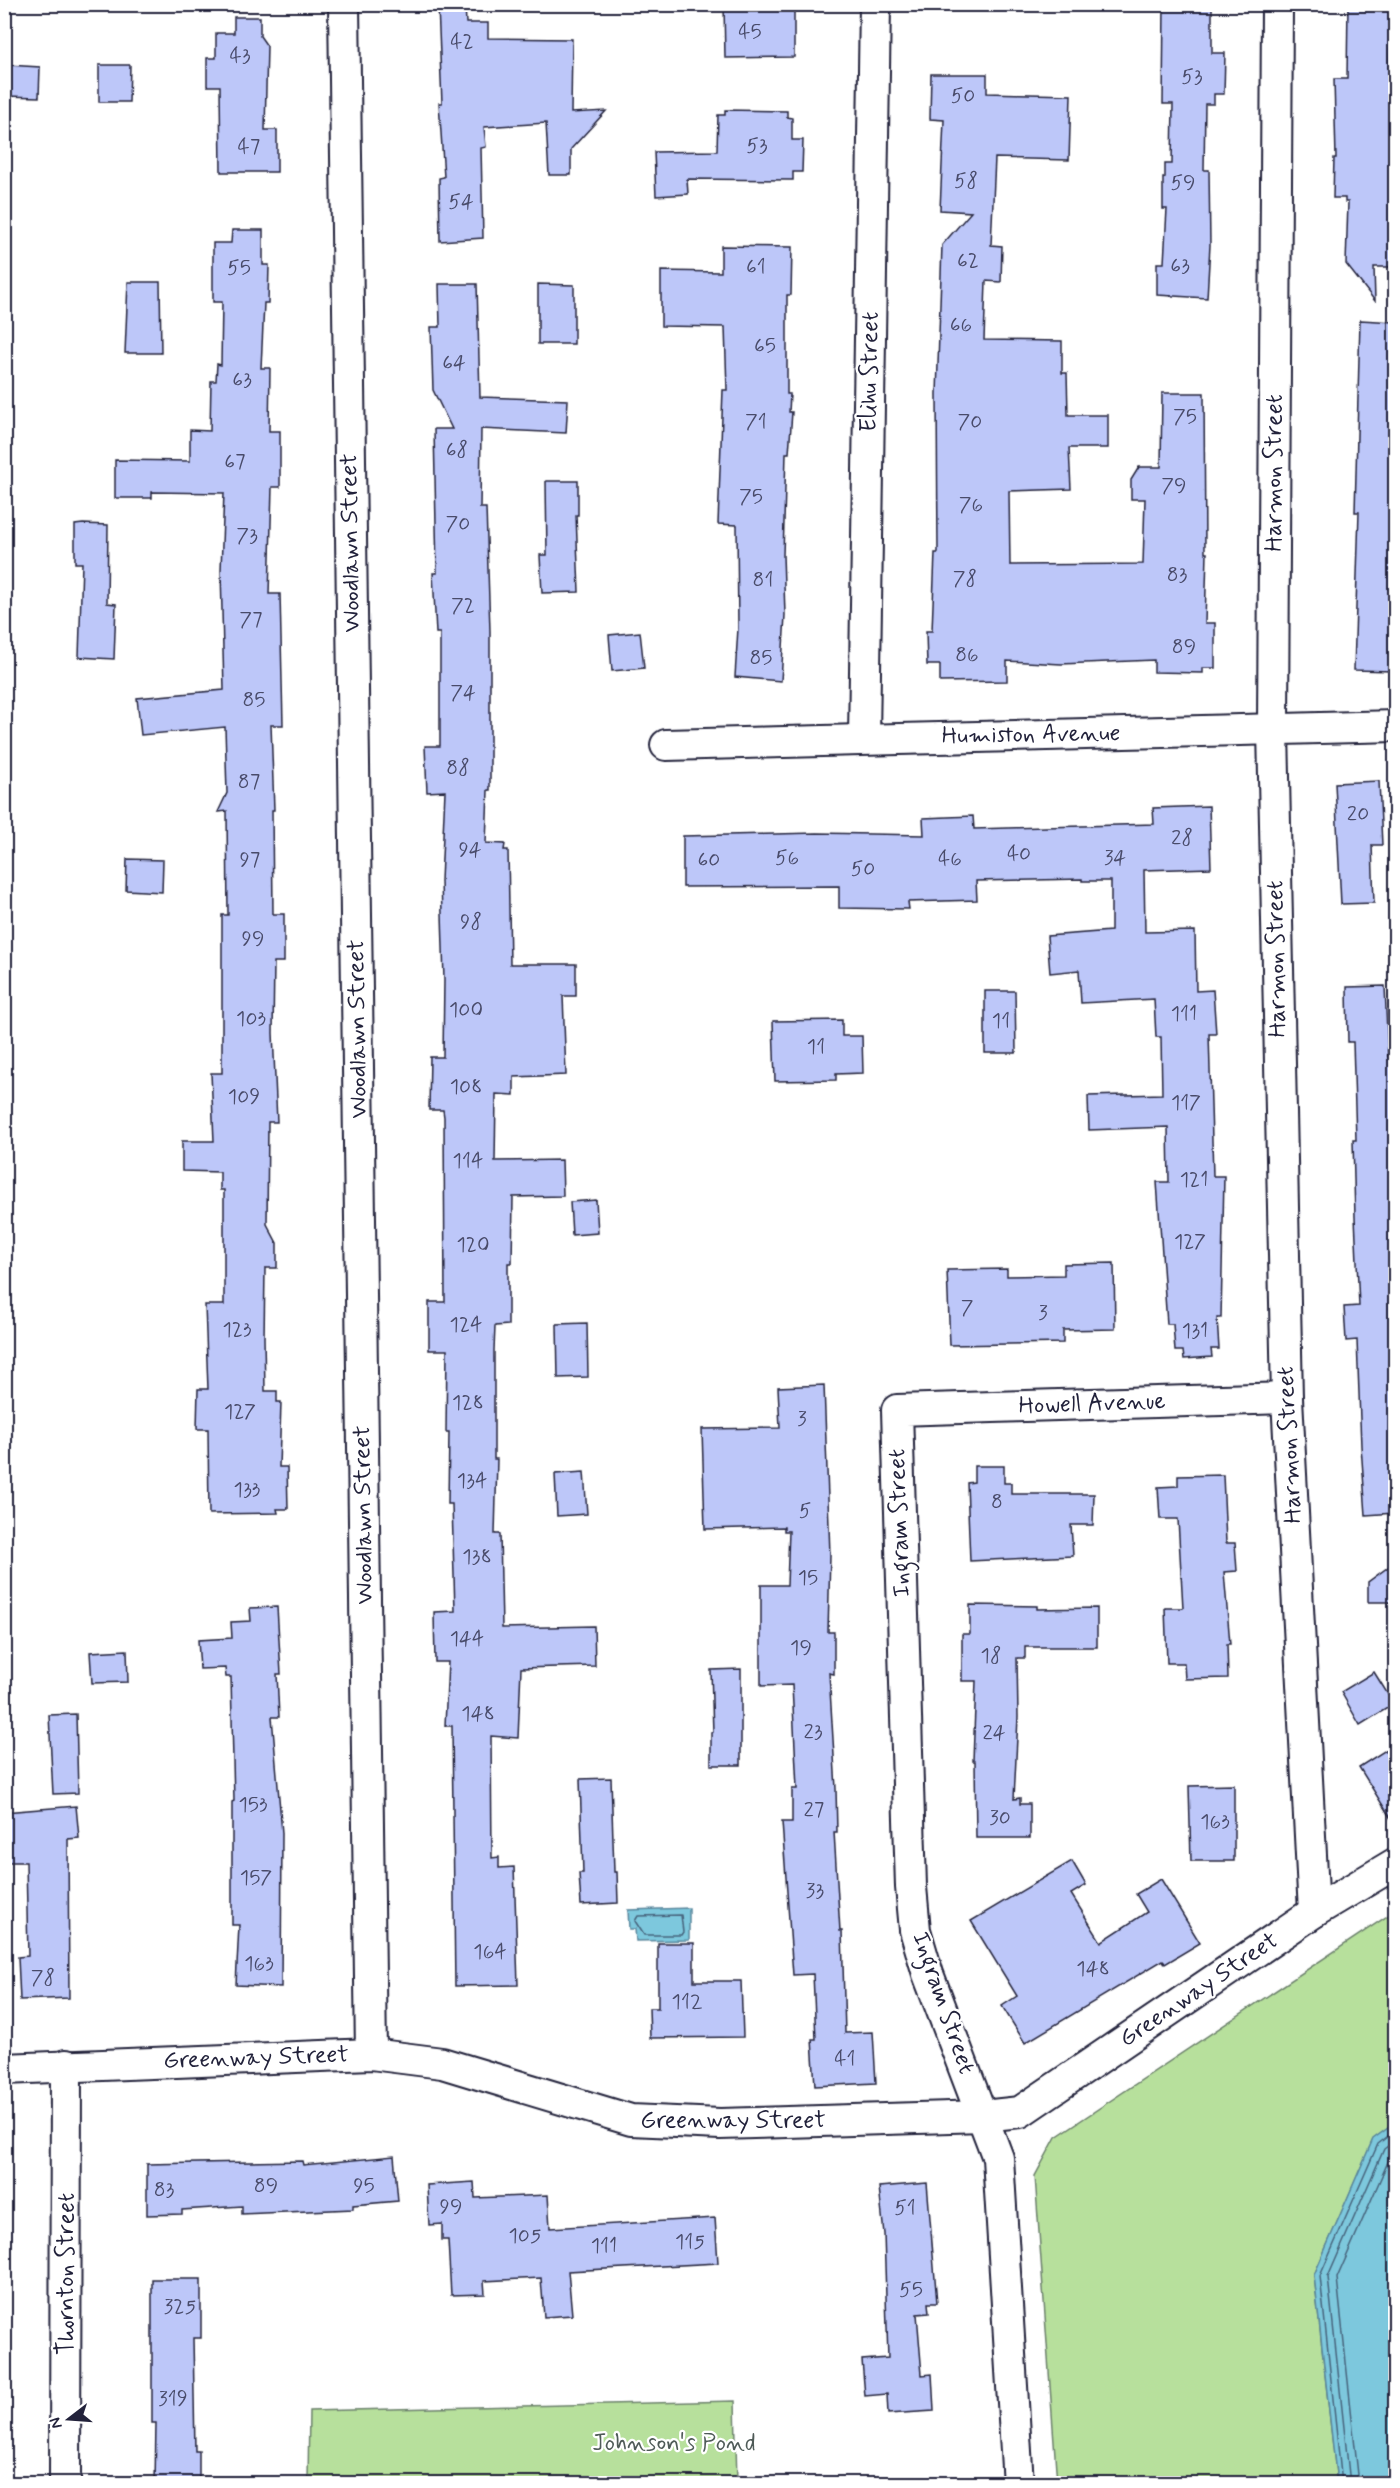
<svg xmlns="http://www.w3.org/2000/svg" width="1400" height="2488" font-family="Mynerve,sans-serif">
<style>
.green{fill:#b7e09c;stroke:#6c816c;stroke-width:1.5}
.water{fill:#7dc8dd;stroke:#59869c;stroke-width:1.5}
.lines{fill:none;stroke-linecap:round;stroke-linejoin:round}
.shore{stroke:#46647c;stroke-width:1.5}
.building{fill:#bdc7f9;stroke:#22223b;stroke-width:1.5}
.minor-casing{stroke:#22223b;stroke-width:34}
.minor{stroke:#fff;stroke-width:30}
.labels{text-anchor:middle;dominant-baseline:central;stroke-width:4.5;stroke-linejoin:round;paint-order:stroke}
.number-label{font-size:21px;fill:#494b6a}
.street-label{font-size:24px;fill:#22223b;stroke:#fff}
.park-label{font-size:24px;fill:#4f5b58;stroke:#fff}
</style>
<rect width="100%" height="100%" fill="#fff"/>
<filter id="ink" filterUnits="userSpaceOnUse"><feTurbulence type="fractalNoise" baseFrequency=".0167" numOctaves="2"/><feDisplacementMap in="SourceGraphic" scale="12" xChannelSelector="R" yChannelSelector="G"/><feConvolveMatrix kernelMatrix="1 2 1 2 8 2 1 2 1" color-interpolation-filters="sRGB"/></filter>
<g filter="url(#ink)">
<g class="green">
<polygon points="1395,1911 1395,2123 1373,2140 1314,2275 1337,2483 1057,2483 1035,2176 1056,2137"/>
<polygon points="735,2401 737,2483 308,2483 309,2411"/>
</g>
<g class="water">
<polygon points="689,1908 689,1940 636,1941 635,1929 629,1929 628,1910"/>
<polygon points="1395,2123 1395,2483 1337,2483 1314,2275 1373,2139"/>
</g>
<g class="lines">
<g class="shore">
<polygon points="681,1915 683,1932 681,1935 644,1935 635,1921 638,1916"/>
<polyline points="1342,2484 1320,2276 1378,2144 1396,2130"/>
<polyline points="1350,2484 1328,2277 1384,2149 1396,2140"/>
<polyline points="1359,2484 1337,2278 1391,2155 1396,2151"/>
</g>
</g>
<g class="building">
<polygon points="724,4 752,4 752,10 794,10 794,57 725,58"/>
<polygon points="1164,4 1212,4 1212,53 1225,53 1224,94 1214,94 1214,104 1205,104 1204,170 1209,170 1210,245 1207,298 1157,295 1157,263 1164,263 1167,209 1163,209 1163,178 1165,178 1165,164 1172,164 1173,104 1163,104"/>
<polygon points="1348,4 1391,4 1389,78 1395,78 1395,267 1374,267 1375,301 1346,264 1348,202 1345,202 1345,198 1333,198 1334,158 1336,158 1334,79 1347,79"/>
<polygon points="465,5 466,23 488,23 488,38 572,39 571,113 606,111 571,149 571,175 549,175 546,123 484,127 486,147 481,148 483,238 440,241 439,178 444,177 439,103 442,103 438,6"/>
<polygon points="234,17 260,17 260,36 267,46 265,130 277,130 277,172 221,172 220,86 207,86 207,58 216,58 216,33 234,33"/>
<polygon points="7,65 40,67 39,97 6,96"/>
<polygon points="99,65 130,65 129,102 99,102"/>
<polygon points="931,74 987,74 987,93 1071,95 1069,160 995,158 991,245 1002,246 1001,282 986,281 984,340 1062,341 1062,373 1067,373 1068,415 1108,415 1108,448 1069,448 1071,489 1009,491 1010,565 1143,564 1145,499 1131,499 1131,480 1139,467 1161,467 1162,393 1204,393 1205,553 1207,553 1205,623 1215,623 1215,668 1203,668 1203,673 1154,672 1154,660 1061,664 1007,661 1007,681 940,682 940,665 927,665 926,631 932,631 935,553 938,553 937,394 942,245 971,212 940,210 944,120 930,119"/>
<polygon points="725,110 787,111 787,117 792,118 792,140 803,140 802,172 793,172 793,180 687,179 688,194 656,196 654,152 717,151 718,115 725,115"/>
<polygon points="232,230 263,230 263,265 269,265 268,303 264,303 261,368 270,368 269,431 280,431 280,487 272,487 269,594 280,594 283,725 271,725 274,810 272,810 273,914 284,914 284,962 274,962 273,1033 277,1122 268,1122 267,1224 277,1243 277,1268 265,1268 264,1338 265,1391 277,1391 277,1402 281,1402 279,1467 287,1467 288,1509 277,1509 278,1513 209,1514 208,1429 197,1429 198,1389 208,1389 205,1305 224,1305 224,1190 220,1190 220,1172 182,1171 182,1141 214,1141 211,1073 222,1073 222,915 228,915 227,811 218,812 227,793 225,727 141,735 137,698 224,690 221,570 224,493 152,492 152,498 115,498 115,460 190,461 190,430 210,431 211,381 216,381 217,364 221,365 222,302 213,302 213,243 231,243"/>
<polygon points="721,246 792,247 791,295 787,295 787,394 790,394 789,412 792,412 789,453 786,453 783,555 785,615 781,681 735,677 738,628 737,525 718,524 723,390 727,390 725,327 661,326 661,271 721,272"/>
<polygon points="128,282 160,282 161,353 125,353"/>
<polygon points="439,284 477,284 480,397 568,400 566,433 481,429 480,508 486,508 490,631 490,790 488,790 486,843 505,844 504,850 508,850 510,964 576,964 576,996 563,996 566,1075 514,1077 514,1095 496,1094 495,1161 562,1160 563,1196 513,1197 512,1263 508,1263 508,1325 495,1326 494,1350 494,1459 497,1459 495,1534 500,1534 502,1628 594,1626 595,1666 521,1668 518,1738 491,1736 492,1858 499,1857 499,1868 514,1867 518,1985 455,1986 452,1726 445,1726 448,1662 435,1662 434,1612 455,1611 452,1504 448,1504 449,1432 446,1432 447,1350 429,1350 429,1302 445,1302 444,1117 443,1110 429,1110 430,1057 443,1057 444,980 441,881 445,791 427,792 425,746 440,746 440,633 436,633 433,573 437,573 434,429 452,429 433,390 431,327 440,327"/>
<polygon points="538,284 574,285 574,344 538,344"/>
<polygon points="1360,320 1395,322 1395,590 1394,589 1393,671 1354,670 1359,512 1355,512"/>
<polygon points="546,481 578,481 578,515 576,515 579,592 542,593 540,555 547,555"/>
<polygon points="83,524 108,525 107,603 116,604 114,659 79,657 82,563 75,563 75,525"/>
<polygon points="640,632 644,668 612,671 609,635"/>
<polygon points="1379,781 1382,845 1372,845 1374,903 1341,904 1335,783"/>
<polygon points="1209,806 1211,868 1144,870 1145,932 1195,931 1196,991 1213,990 1216,1034 1209,1034 1213,1176 1224,1176 1221,1318 1217,1318 1219,1349 1211,1349 1212,1357 1184,1359 1183,1351 1175,1351 1173,1324 1167,1324 1157,1182 1169,1182 1168,1127 1089,1130 1088,1096 1162,1094 1161,1037 1156,1037 1154,999 1081,1003 1079,970 1050,973 1047,936 1111,931 1111,881 1082,881 1082,879 976,881 977,900 908,902 909,909 839,908 839,886 683,887 683,836 817,833 924,835 923,818 973,816 974,829 1154,824 1153,808"/>
<polygon points="127,859 163,860 162,892 126,890"/>
<polygon points="1385,986 1388,1057 1395,1057 1395,1513 1366,1515 1361,1446 1357,1340 1346,1341 1344,1307 1359,1306 1355,1217 1353,1140 1356,1140 1353,1042 1348,1042 1347,987"/>
<polygon points="985,991 1015,991 1016,1053 985,1053"/>
<polygon points="842,1020 842,1036 862,1036 863,1073 836,1074 836,1080 775,1081 773,1021"/>
<polygon points="596,1200 598,1233 572,1235 570,1202"/>
<polygon points="1114,1263 1115,1329 1063,1330 1063,1343 950,1345 947,1270 1007,1269 1007,1276 1064,1275 1064,1264"/>
<polygon points="587,1323 588,1377 558,1378 557,1324"/>
<polygon points="824,1385 830,1555 828,1632 834,1632 834,1674 829,1673 836,1789 837,1832 834,1832 840,1931 842,1931 845,2033 873,2032 876,2083 815,2086 812,2039 816,2039 813,1974 793,1975 782,1822 792,1822 792,1789 797,1789 792,1685 761,1686 761,1585 787,1585 789,1531 784,1531 784,1527 705,1529 702,1429 780,1428 778,1387"/>
<polygon points="974,1466 1004,1466 1004,1483 1011,1483 1011,1494 1094,1494 1093,1525 1071,1525 1073,1556 970,1561 967,1483 974,1482"/>
<polygon points="584,1472 587,1514 557,1516 555,1474"/>
<polygon points="1223,1475 1226,1543 1235,1543 1237,1571 1224,1572 1230,1644 1227,1644 1228,1678 1185,1679 1184,1663 1167,1663 1165,1608 1183,1608 1178,1519 1160,1519 1158,1487 1178,1486 1178,1476"/>
<polygon points="1395,1562 1395,1602 1368,1602 1368,1582"/>
<polygon points="970,1605 1037,1606 1037,1609 1097,1608 1097,1647 1025,1647 1025,1658 1017,1658 1018,1717 1014,1799 1020,1798 1020,1804 1030,1804 1030,1838 976,1838 975,1761 973,1761 976,1681 962,1681 962,1634 970,1634"/>
<polygon points="277,1607 281,1674 277,1674 279,1717 272,1717 282,1833 281,1987 236,1985 239,1925 232,1925 232,1802 234,1801 231,1677 226,1677 225,1668 200,1669 198,1640 232,1638 231,1622 251,1621 250,1608"/>
<polygon points="127,1650 128,1682 92,1683 90,1652"/>
<polygon points="741,1669 741,1765 711,1765 711,1732 713,1732 711,1670"/>
<polygon points="1374,1672 1394,1704 1360,1725 1341,1692"/>
<polygon points="76,1714 78,1793 53,1794 49,1715"/>
<polygon points="1395,1744 1395,1825 1359,1767"/>
<polygon points="611,1778 614,1872 617,1872 618,1903 581,1905 579,1873 583,1873 580,1779"/>
<polygon points="1234,1785 1234,1861 1191,1861 1189,1786"/>
<polygon points="76,1806 79,1838 68,1839 69,1998 20,2000 18,1957 28,1956 26,1862 4,1862 4,1812"/>
<polygon points="1072,1861 1086,1885 1071,1894 1101,1942 1147,1912 1136,1894 1161,1879 1200,1943 1165,1964 1163,1960 1025,2043 1002,2006 1017,1996 971,1921"/>
<polygon points="658,1943 694,1943 694,1981 741,1981 743,2037 650,2038 649,2008 658,2008"/>
<polygon points="394,2156 398,2201 353,2205 353,2209 242,2214 242,2206 182,2210 182,2214 147,2215 147,2164 302,2161 303,2165"/>
<polygon points="474,2182 475,2198 548,2195 550,2228 715,2218 718,2263 568,2271 572,2315 544,2317 541,2278 484,2281 485,2294 451,2295 448,2240 442,2240 442,2224 429,2225 427,2185"/>
<polygon points="927,2183 937,2303 928,2303 929,2313 917,2314 922,2375 932,2374 934,2411 888,2414 887,2394 865,2396 862,2360 888,2358 884,2234 879,2187"/>
<polygon points="152,2279 201,2279 201,2338 193,2338 195,2451 199,2451 199,2484 155,2484 156,2423 152,2423"/>
</g>
<g class="lines">
<defs>
<g id="minor">
<polyline points="344,4 371,2054"/>
<polyline points="1277,4 1273,729 1287,1398 1314,1912"/>
<polyline points="864,739 875,4"/>
<polyline points="666,745 1396,726"/>
<polyline points="4,2069 371,2054 442,2063 631,2120 720,2124 983,2116 1020,2112 1314,1912 1396,1863"/>
<polyline points="65,2484 66,2065"/>
<polyline points="1018,2484 998,2158 928,1974 915,1930 911,1887 897,1410 1287,1398"/>
</g>
</defs>
<use href="#minor" class="minor-casing"/>
<use href="#minor" class="minor"/>
</g>
</g>
<g class="labels">
<g class="number-label">
<text x="750" y="32">45</text>
<text x="462" y="42">42</text>
<text x="240" y="56">43</text>
<text x="1192" y="77">53</text>
<text x="963" y="96">50</text>
<text x="757" y="146">53</text>
<text x="249" y="147">47</text>
<text x="966" y="181">58</text>
<text x="1183" y="183">59</text>
<text x="461" y="202">54</text>
<text x="968" y="261">62</text>
<text x="1180" y="266">63</text>
<text x="756" y="267">61</text>
<text x="239" y="268">55</text>
<text x="961" y="325">66</text>
<text x="765" y="346">65</text>
<text x="454" y="363">64</text>
<text x="242" y="380">63</text>
<text x="1185" y="417">75</text>
<text x="756" y="422">71</text>
<text x="970" y="422">70</text>
<text x="457" y="450">68</text>
<text x="235" y="462">67</text>
<text x="1174" y="486">79</text>
<text x="751" y="497">75</text>
<text x="971" y="505">76</text>
<text x="458" y="524">70</text>
<text x="247" y="536">73</text>
<text x="1177" y="575">83</text>
<text x="965" y="579">78</text>
<text x="763" y="580">81</text>
<text x="463" y="606">72</text>
<text x="251" y="620">77</text>
<text x="1184" y="647">89</text>
<text x="967" y="655">86</text>
<text x="761" y="658">85</text>
<text x="463" y="693">74</text>
<text x="254" y="700">85</text>
<text x="458" y="768">88</text>
<text x="249" y="782">87</text>
<text x="1358" y="814">20</text>
<text x="1182" y="838">28</text>
<text x="470" y="850">94</text>
<text x="1019" y="854">40</text>
<text x="787" y="858">56</text>
<text x="1115" y="858">34</text>
<text x="950" y="859">46</text>
<text x="250" y="860">97</text>
<text x="709" y="860">60</text>
<text x="863" y="869">50</text>
<text x="471" y="922">98</text>
<text x="253" y="939">99</text>
<text x="466" y="1010">100</text>
<text x="1184" y="1014">111</text>
<text x="251" y="1019">103</text>
<text x="1001" y="1021">11</text>
<text x="816" y="1047">11</text>
<text x="466" y="1087">108</text>
<text x="244" y="1097">109</text>
<text x="1186" y="1103">117</text>
<text x="468" y="1161">114</text>
<text x="1194" y="1180">121</text>
<text x="1190" y="1242">127</text>
<text x="473" y="1245">120</text>
<text x="967" y="1308">7</text>
<text x="1043" y="1313">3</text>
<text x="466" y="1325">124</text>
<text x="237" y="1330">123</text>
<text x="1195" y="1331">131</text>
<text x="468" y="1403">128</text>
<text x="240" y="1412">127</text>
<text x="802" y="1419">3</text>
<text x="472" y="1481">134</text>
<text x="247" y="1490">133</text>
<text x="997" y="1502">8</text>
<text x="805" y="1511">5</text>
<text x="477" y="1557">138</text>
<text x="808" y="1578">15</text>
<text x="467" y="1639">144</text>
<text x="801" y="1648">19</text>
<text x="991" y="1656">18</text>
<text x="478" y="1714">148</text>
<text x="813" y="1732">23</text>
<text x="994" y="1733">24</text>
<text x="253" y="1805">153</text>
<text x="814" y="1810">27</text>
<text x="1000" y="1818">30</text>
<text x="1215" y="1822">163</text>
<text x="256" y="1878">157</text>
<text x="815" y="1891">33</text>
<text x="490" y="1952">164</text>
<text x="259" y="1964">163</text>
<text x="1093" y="1969">148</text>
<text x="43" y="1978">78</text>
<text x="687" y="2002">112</text>
<text x="845" y="2059">41</text>
<text x="266" y="2186">89</text>
<text x="364" y="2186">95</text>
<text x="164" y="2190">83</text>
<text x="451" y="2207">99</text>
<text x="905" y="2208">51</text>
<text x="525" y="2236">105</text>
<text x="690" y="2242">115</text>
<text x="604" y="2246">111</text>
<text x="911" y="2290">55</text>
<text x="180" y="2307">325</text>
<text x="173" y="2399">319</text>
</g>
<g class="street-label">
<text transform="translate(870 372) rotate(-89)">Elihu Street</text>
<text transform="translate(1274 473) rotate(-90)">Harmon Street</text>
<text transform="translate(351 543) rotate(-91)">Woodlawn Street</text>
<text transform="translate(1031 735) rotate(-1)">Humiston Avenue</text>
<text transform="translate(1277 959) rotate(-91)">Harmon Street</text>
<text transform="translate(358 1029) rotate(-91)">Woodlawn Street</text>
<text transform="translate(1092 1404) rotate(-2)">Howell Avenue</text>
<text transform="translate(1290 1445) rotate(-93)">Harmon Street</text>
<text transform="translate(364 1515) rotate(-91)">Woodlawn Street</text>
<text transform="translate(900 1523) rotate(-92)">Ingram Street</text>
<text transform="translate(1199 1990) rotate(-34)">Greenway Street</text>
<text transform="translate(943 2003) rotate(71)">Ingram Street</text>
<text transform="translate(256 2058) rotate(-2)">Greenway Street</text>
<text x="733" y="2120">Greenway Street</text>
<text transform="translate(66 2274) rotate(-90)">Thornton Street</text>
</g>
<g class="park-label">
<text x="674" y="2443">Johnson's Pond</text>
</g>
</g>
<rect width="1400" height="2488" fill="none" stroke="#fff" stroke-width="24"/>
<rect x="12" y="12" width="1376" height="2464" fill="none" stroke="#22223b" stroke-width="2" filter="url(#ink)"/>
<g transform="translate(69 2419) rotate(253)" stroke="#ffffff" stroke-width="4.5" paint-order="stroke">
<path d="M0-4.5L10 22L0 15L-10 22Z" fill="#22223b"/>
<text y="-9" font-size="16" font-weight="bold" text-anchor="middle" fill="#22223b">N</text>
</g>
</svg>
